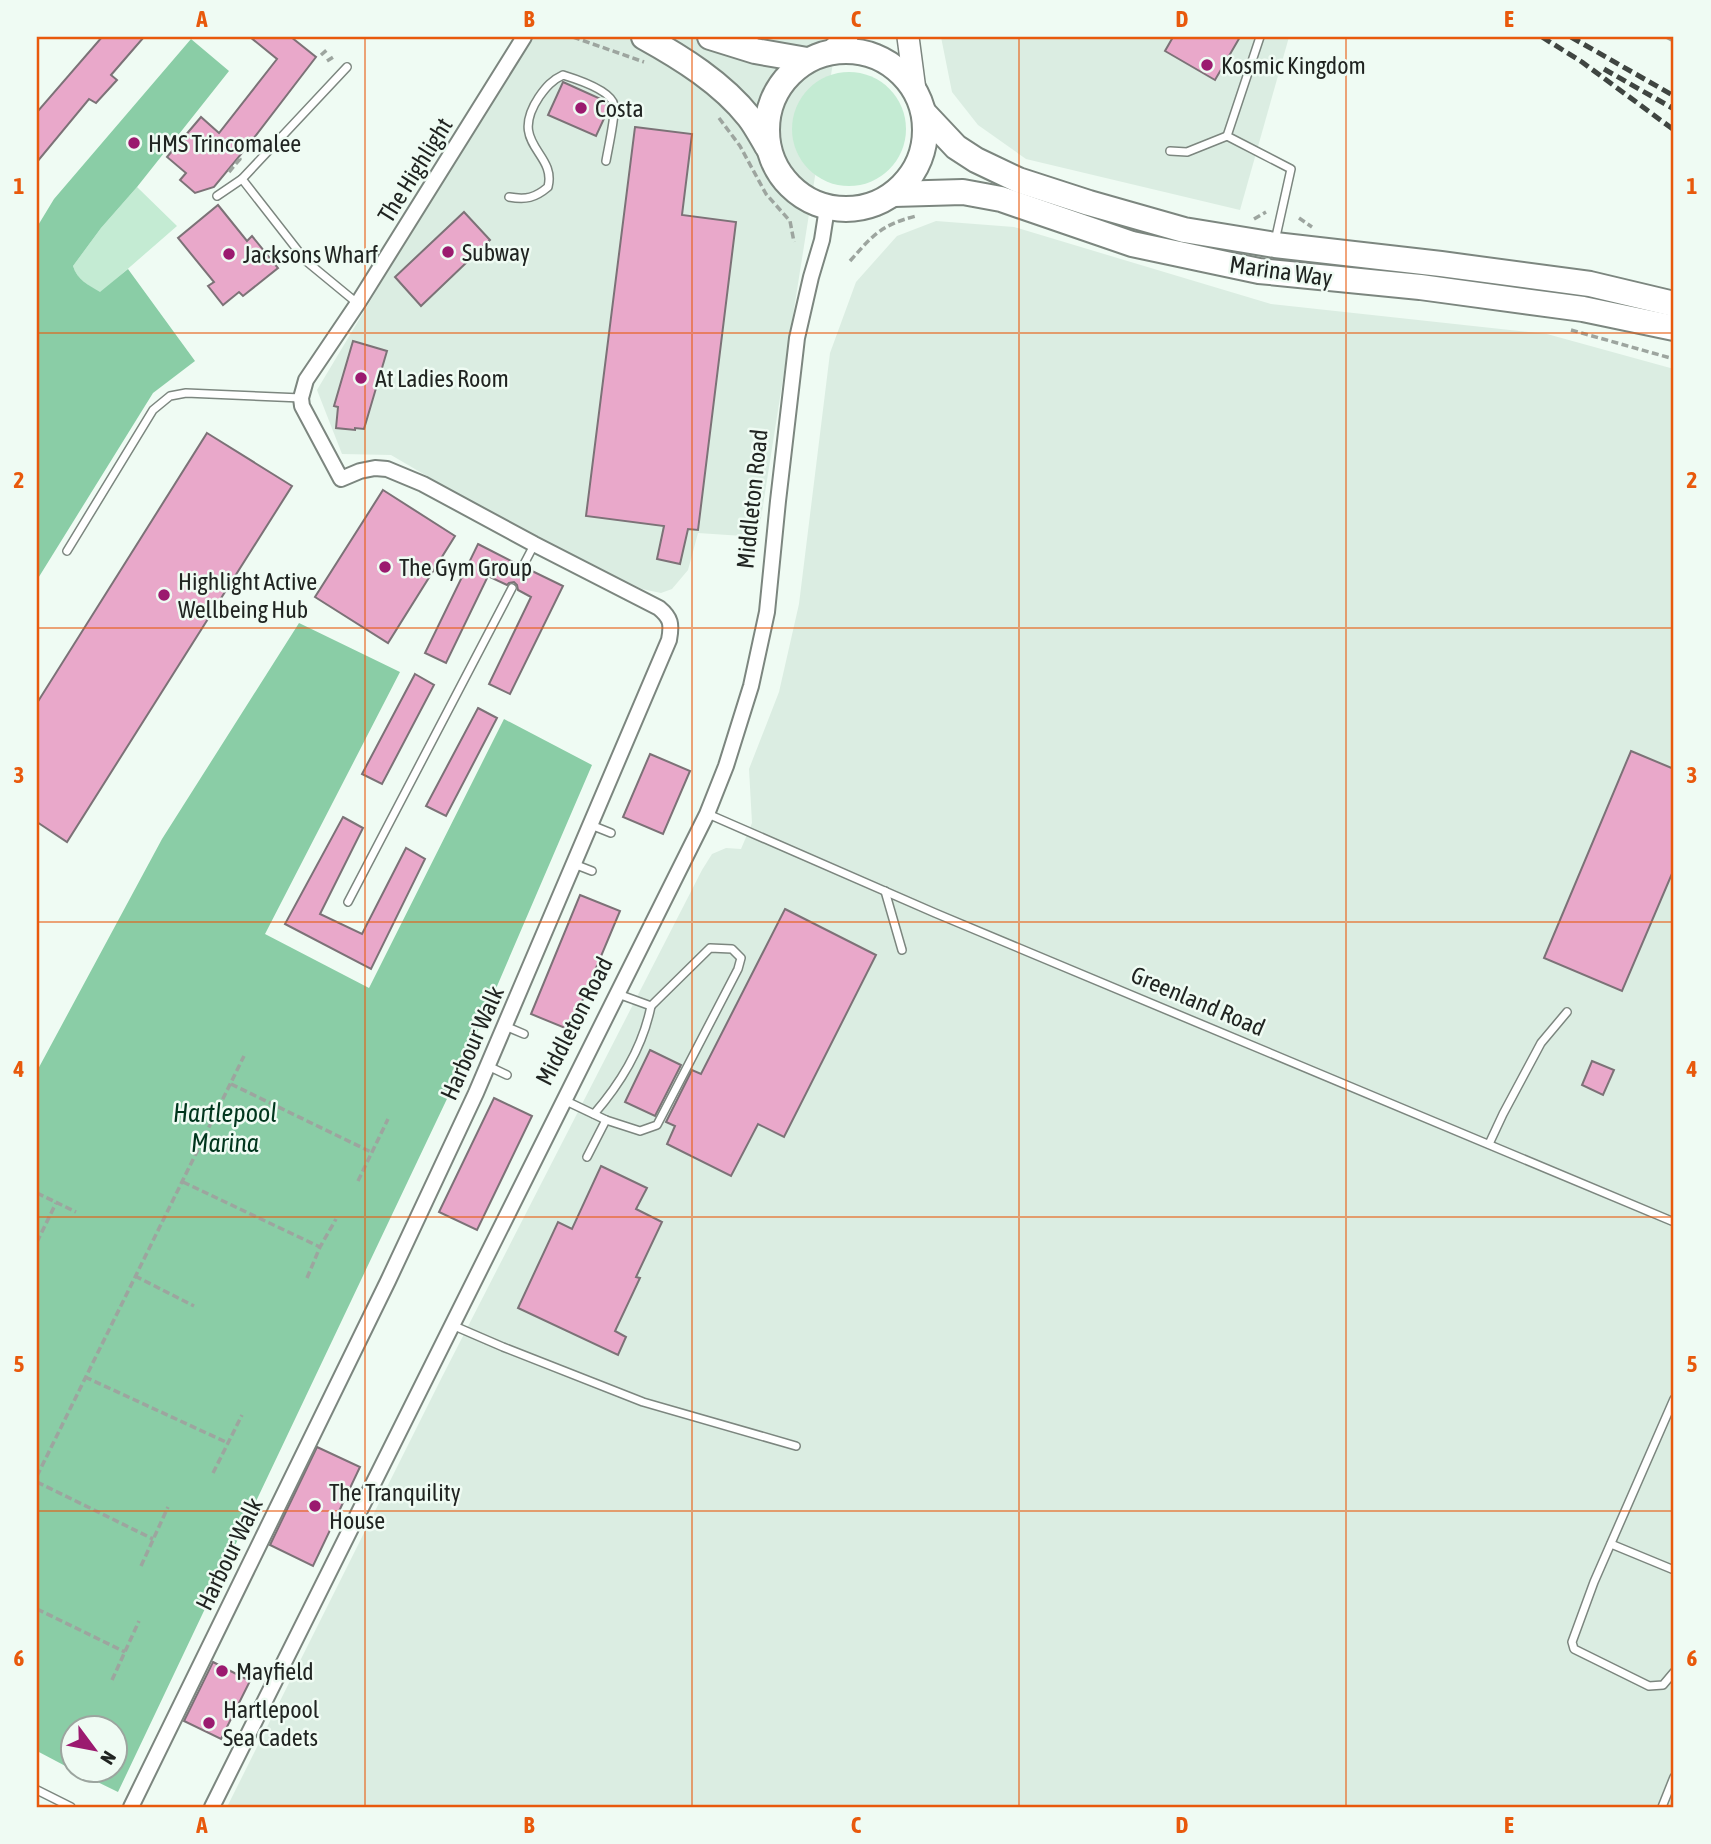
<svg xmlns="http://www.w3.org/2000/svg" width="1711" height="1844" font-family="'Asap Condensed',sans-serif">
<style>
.built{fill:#dbede2}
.green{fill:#c4ebd3}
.water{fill:#8acda6}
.building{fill:#e9a8ca;stroke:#7c7277;stroke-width:2}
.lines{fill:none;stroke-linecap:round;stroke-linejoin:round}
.service-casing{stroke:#7c867f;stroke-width:10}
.minor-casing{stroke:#7c867f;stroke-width:18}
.secondary-casing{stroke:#7c867f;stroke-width:24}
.trunk-casing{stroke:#7c867f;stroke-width:28}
.path{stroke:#9da59f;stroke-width:3.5;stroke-dasharray:7 3.5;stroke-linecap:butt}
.service{stroke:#fff;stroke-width:7}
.minor{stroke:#fff;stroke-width:14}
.secondary{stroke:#fff;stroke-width:21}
.trunk{stroke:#fff;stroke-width:24}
.rail{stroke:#3f4541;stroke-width:5;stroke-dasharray:10 5;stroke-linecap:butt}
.grid{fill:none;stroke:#e8590c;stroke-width:2;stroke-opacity:0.55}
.poi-dot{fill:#9b1a6f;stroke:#effbf3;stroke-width:2.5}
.labels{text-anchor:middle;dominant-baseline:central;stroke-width:5;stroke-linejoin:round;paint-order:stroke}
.poi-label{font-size:24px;fill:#202421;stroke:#effbf3;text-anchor:start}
.street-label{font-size:24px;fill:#202421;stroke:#effbf3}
.water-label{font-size:26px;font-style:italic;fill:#00361d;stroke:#effbf3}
.neatline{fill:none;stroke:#e8590c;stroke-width:2.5}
.grid-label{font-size:23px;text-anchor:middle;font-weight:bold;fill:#e8590c}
</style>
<rect width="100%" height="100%" fill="#effbf3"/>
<g class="built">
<polygon points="528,37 837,37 758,537 698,533 688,570 672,589 661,593 642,589 497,517 391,455 342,454 317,390"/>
<polygon points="941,37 1289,37 1240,210 1026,159 978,125 952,92"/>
<polygon points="936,221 1014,227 1271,304 1547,334 1674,369 1674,1807 227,1807 442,1377 702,870 712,854 726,848 741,849 752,823 749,769 779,692 799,604 830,353 856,282 897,236"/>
</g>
<g class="green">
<circle cx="849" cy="129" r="57"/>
<path d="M137,187l40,39 -77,67c-11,-8 -23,-13 -27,-27l28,-38z"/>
</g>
<g class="water">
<path d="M191,39l38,32 -92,116 -36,41 -28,38c4,14 16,19 27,26l28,-23 67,92 -42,32 -116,187v-353l17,-28z"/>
<polygon points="299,623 400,672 265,934 369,988 504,719 592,765 464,1063 118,1792 75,1771 116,1770 116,1728 74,1728 73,1770 37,1751 37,1071 162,839"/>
</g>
<g class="building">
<polygon points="102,37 144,37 111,75 117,80 96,103 89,99 37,162 37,112"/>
<polygon points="250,37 291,37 316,57 247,147 214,187 195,193 180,180 186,173 167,157 201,117 219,133 277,59"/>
<polygon points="1173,37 1240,37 1215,80 1165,51"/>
<polygon points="563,82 603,100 606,103 608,110 596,136 548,115"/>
<polygon points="635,127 692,134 682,215 736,222 698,530 688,529 680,564 657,559 664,526 586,516"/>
<polygon points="218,205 247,241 252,236 278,268 243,296 239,292 223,305 208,286 214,282 178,238"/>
<polygon points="464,212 490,240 421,306 395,277"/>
<polygon points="353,341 387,351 364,429 355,428 355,430 336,428 338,407 334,406"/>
<polygon points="207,433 292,486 67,842 37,822 37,703"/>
<polygon points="383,490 455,536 388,643 315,597"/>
<polygon points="478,544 517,564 518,569 521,572 526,571 528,569 563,586 510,694 489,684 531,597 518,590 517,585 514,582 509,583 507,585 488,576 446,663 425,653"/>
<polygon points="415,674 434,685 382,784 362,774"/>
<polygon points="478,708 497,718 446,816 426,806"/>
<polygon points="1631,751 1674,769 1674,869 1622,991 1544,958"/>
<polygon points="650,754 690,771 663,834 623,817"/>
<polygon points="343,817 363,828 320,914 362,934 406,848 425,859 371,969 285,924"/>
<polygon points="580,895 620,911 570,1030 531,1014"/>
<polygon points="785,909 876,955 784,1137 758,1124 731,1176 667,1144 675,1126 666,1122 692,1070 701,1074"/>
<polygon points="650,1050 681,1065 655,1116 625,1102"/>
<polygon points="1592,1061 1614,1070 1603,1095 1582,1085"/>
<polygon points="494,1098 532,1116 477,1230 439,1212"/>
<polygon points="601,1166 647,1188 636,1209 662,1222 636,1277 640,1278 615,1331 626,1337 618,1355 518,1308 558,1222 572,1229"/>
<polygon points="317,1447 360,1467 313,1566 270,1545"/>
<polygon points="213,1662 250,1681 221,1739 184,1721"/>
</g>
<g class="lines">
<defs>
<g id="service">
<polyline points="347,67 242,179 306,261 357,303"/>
<polyline points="1227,136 1260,37"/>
<polyline points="1170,151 1187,152 1227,136 1291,169 1275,241"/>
<polyline points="217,196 242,179"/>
<path d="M509,197c17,3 26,1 39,-10 9,-35 -41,-42 -9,-90 7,-10 13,-17 24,-22 13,4 48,15 51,30 2,9 -6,44 -8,56"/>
<polyline points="67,551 153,410 170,396 186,393 301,398"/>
<polyline points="523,566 534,545"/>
<polyline points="708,814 935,913 1674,1222"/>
<polyline points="591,825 611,833"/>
<polyline points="574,864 592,871"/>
<polyline points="885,891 902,950"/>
<polyline points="348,902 512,588"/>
<polyline points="505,1026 524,1034"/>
<polyline points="488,1066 507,1075"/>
<polyline points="564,1100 606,1120 640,1131 657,1125 738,969 741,958 732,949 710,948 651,1006 618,994"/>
<path d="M594,1114c26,-30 49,-68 57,-108"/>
<polyline points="1489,1144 1503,1114 1541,1043 1567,1012"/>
<polyline points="587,1157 606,1120"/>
<polyline points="452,1325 503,1347 643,1402 796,1446"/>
<polyline points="1674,1399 1594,1582 1572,1642 1574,1649 1649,1686 1663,1685 1674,1672"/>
<polyline points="1611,1544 1674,1570"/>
<polyline points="37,1790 71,1807"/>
<polyline points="1662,1807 1674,1777"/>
</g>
<g id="minor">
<path d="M131,1807l257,-526 88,-188 193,-453c3,-16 2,-22 -10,-32l-125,-64 -111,-60 -36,-15 -12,-1 -15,3 -19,8 -39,-73 -1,-8 5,-18 52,-77 166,-266"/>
<polyline points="212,1807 707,814 726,766 751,686 767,612 778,501 797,338 811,277 822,240 827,208"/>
</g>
<g id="secondary">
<polyline points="908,37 915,90"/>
<polyline points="830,52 847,37"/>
</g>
<g id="trunk">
<path d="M644,37c38,21 78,46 105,80 7,9 12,19 18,29"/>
<polyline points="710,37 755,51 807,60"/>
<circle cx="846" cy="130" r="79"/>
<polyline points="924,113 956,147 976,160 1018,180 1089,203 1184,230 1275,245 1441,264 1590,284 1674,304"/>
<polyline points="894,194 963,192 1001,199 1132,244 1259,271 1420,287 1583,309 1674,328"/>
</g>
</defs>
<use href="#service" class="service-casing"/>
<use href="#minor" class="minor-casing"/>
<use href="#secondary" class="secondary-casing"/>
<use href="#trunk" class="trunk-casing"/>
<g class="path">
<polyline points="573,37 644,62"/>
<polyline points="1666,37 1674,41"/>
<polyline points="321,55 328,49"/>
<polyline points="327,61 335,56"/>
<polyline points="719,118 740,146 766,194 790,221 794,242"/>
<polyline points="229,172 240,159 239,158"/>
<polyline points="1299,218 1312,227"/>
<polyline points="1254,219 1266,212"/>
<path d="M850,261c23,-26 31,-36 66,-45"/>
<polyline points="1571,330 1674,359"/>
<polyline points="231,1084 371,1152"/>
<polyline points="358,1181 388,1119"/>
<polyline points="183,1182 320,1247"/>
<polyline points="37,1193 76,1212"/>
<polyline points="37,1242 56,1203"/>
<polyline points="135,1276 194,1306"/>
<polyline points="307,1278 320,1247 336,1219"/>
<polyline points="85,1377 228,1443"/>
<polyline points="213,1473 242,1415"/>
<polyline points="37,1476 244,1056"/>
<polyline points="37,1482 153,1539"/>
<polyline points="141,1566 168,1507"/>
<polyline points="37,1609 125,1652"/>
<polyline points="112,1680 139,1621"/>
</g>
<use href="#service" class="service"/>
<use href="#minor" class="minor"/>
<use href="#secondary" class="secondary"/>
<use href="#trunk" class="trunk"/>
<g class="rail">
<polyline points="1542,37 1582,62 1674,130"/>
<polyline points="1571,37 1674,96"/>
<polyline points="1604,69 1674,109"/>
</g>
</g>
<path class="grid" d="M365,37v1770M692,37v1770M1019,37v1770M1346,37v1770M37,333h1637M37,628h1637M37,922h1637M37,1217h1637M37,1511h1637"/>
<g class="poi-dot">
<circle cx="1207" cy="65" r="7"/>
<circle cx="581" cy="108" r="7"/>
<circle cx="134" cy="143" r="7"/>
<circle cx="448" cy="252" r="7"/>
<circle cx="229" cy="254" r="7"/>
<circle cx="361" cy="378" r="7"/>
<circle cx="385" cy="567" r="7"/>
<circle cx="164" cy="595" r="7"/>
<circle cx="315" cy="1506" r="7"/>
<circle cx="222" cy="1671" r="7"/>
<circle cx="209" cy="1723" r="7"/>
</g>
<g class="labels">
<g class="poi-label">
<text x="1221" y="65">Kosmic Kingdom</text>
<text x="595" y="108">Costa</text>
<text x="148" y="143">HMS Trincomalee</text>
<text x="462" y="252">Subway</text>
<text x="243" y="254">Jacksons Wharf</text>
<text x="375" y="378">At Ladies Room</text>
<text x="399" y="567">The Gym Group</text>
<text x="178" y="581">Highlight Active<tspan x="178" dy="28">Wellbeing Hub</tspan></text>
<text x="329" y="1492">The Tranquility<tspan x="329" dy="28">House</tspan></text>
<text x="236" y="1671">Mayfield</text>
<text x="223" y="1709">Hartlepool<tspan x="223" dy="28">Sea Cadets</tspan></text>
</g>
<g class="street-label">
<text transform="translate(415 170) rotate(-58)">The Highlight</text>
<text transform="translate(1281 271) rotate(8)">Marina Way</text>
<text transform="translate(752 499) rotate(-84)">Middleton Road</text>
<text transform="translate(1198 1001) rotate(23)">Greenland Road</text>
<text transform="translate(574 1021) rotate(-63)">Middleton Road</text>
<text transform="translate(472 1043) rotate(-66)">Harbour Walk</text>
<text transform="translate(229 1554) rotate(-64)">Harbour Walk</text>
</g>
<g class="water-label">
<text x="225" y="1113">Hartlepool<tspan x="225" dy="30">Marina</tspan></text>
</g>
</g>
<rect width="1711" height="1844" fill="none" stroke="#effbf3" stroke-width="77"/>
<g transform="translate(94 1749) rotate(122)"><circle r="33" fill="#effbf3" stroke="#9ca59f" stroke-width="2"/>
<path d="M0-5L12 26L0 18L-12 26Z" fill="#9b1a6f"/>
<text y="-10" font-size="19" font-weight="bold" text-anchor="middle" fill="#202421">N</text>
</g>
<rect x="38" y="38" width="1634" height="1768" class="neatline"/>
<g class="grid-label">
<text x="202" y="27">A</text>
<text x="529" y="27">B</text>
<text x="856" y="27">C</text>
<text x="1182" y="27">D</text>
<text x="1509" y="27">E</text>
<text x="19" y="194">1</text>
<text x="1692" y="194">1</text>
<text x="19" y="488">2</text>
<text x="1692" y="488">2</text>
<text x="19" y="783">3</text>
<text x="1692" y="783">3</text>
<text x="19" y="1077">4</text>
<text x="1692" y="1077">4</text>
<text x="19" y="1372">5</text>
<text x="1692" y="1372">5</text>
<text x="19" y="1666">6</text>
<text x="1692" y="1666">6</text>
<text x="202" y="1833">A</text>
<text x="529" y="1833">B</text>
<text x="856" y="1833">C</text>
<text x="1182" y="1833">D</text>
<text x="1509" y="1833">E</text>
</g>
</svg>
